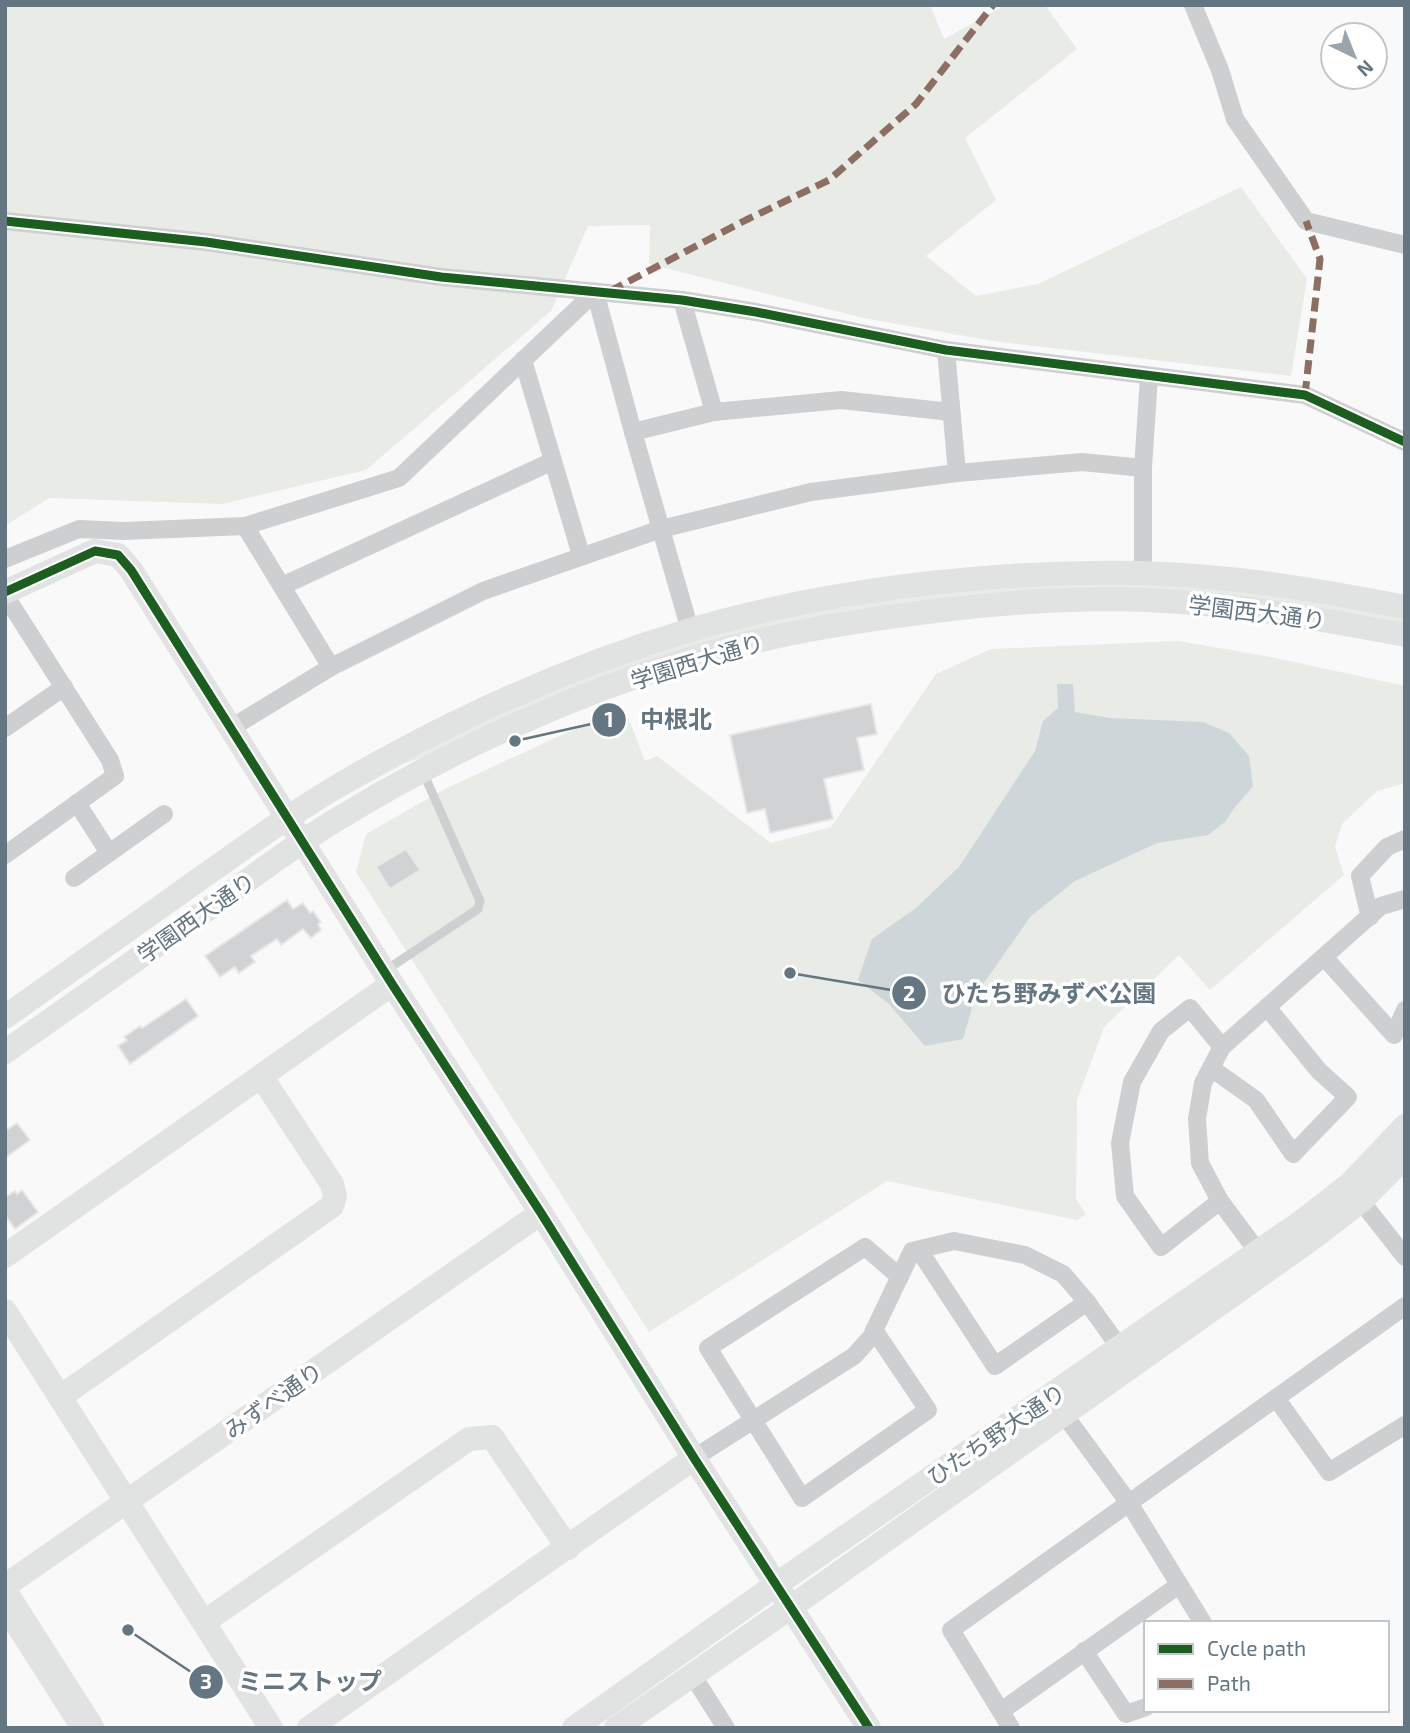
<svg xmlns="http://www.w3.org/2000/svg" width="1410" height="1733" font-family="'Exo 2','Noto Sans JP',sans-serif">
<style>
.green{fill:#e8ebe6}
.water{fill:#ced6d9}
.building{fill:#d0d2d3;stroke:#e8e8e8;stroke-width:2}
.lines{fill:none;stroke-linecap:round;stroke-linejoin:round}
.lane{stroke:#cecfd0;stroke-width:9}
.street{stroke:#cecfd0;stroke-width:18}
.secondary{stroke:#e1e2e2;stroke-width:24}
.highway{stroke:#e1e2e2;stroke-width:32}
.quiet{stroke:#8d6e63;stroke-width:7;stroke-dasharray:14 7;stroke-linecap:butt}
.cycleway-casing{stroke:#fff;stroke-width:13}
.cycleway{stroke:#1b5e20;stroke-width:9}
.labels{text-anchor:middle;dominant-baseline:central;stroke-width:7;stroke-linejoin:round;paint-order:stroke}
.street-label{font-size:23px;fill:#657683;stroke:#fff}
.leader{fill:none;stroke:#657683;stroke-width:2.5}
.callout-dot{fill:#657683;stroke:#fff;stroke-width:2.5}
.mark-label{font-size:21px;text-anchor:middle;font-weight:bold;fill:#fff}
.callout-label{font-size:24px;text-anchor:middle;font-weight:bold;fill:#657683;stroke:#fff;stroke-width:7;stroke-linejoin:round;paint-order:stroke}
</style>
<rect width="100%" height="100%" fill="#f9f9f9"/>
<g class="green">
<polygon points="5,5 930,5 944,39 1005,5 1045,5 1077,49 965,138 996,200 926,256 976,296 1038,284 1241,187 1307,279 1291,376 993,341 864,318 649,264 650,225 588,226 551,311 366,470 222,504 49,498 5,526"/>
<polygon points="1065,580 1204,586 1405,615 1405,627 1239,599 846,614 406,763 334,802 334,799 530,695 694,638 882,594"/>
<polygon points="1178,641 1271,657 1405,686 1405,783 1377,791 1342,824 1335,847 1344,875 1210,990 1179,955 1104,1027 1077,1100 1076,1199 1086,1214 1077,1220 887,1181 649,1332 356,872 366,834 445,789 555,738 625,709 645,761 657,756 771,843 831,827 936,674 991,649"/>
</g>
<polygon class="water" points="1057,684 1073,684 1075,712 1110,718 1203,722 1229,733 1249,756 1253,786 1232,811 1226,821 1208,835 1157,843 1075,881 1031,916 976,994 963,1039 925,1046 889,1004 858,980 872,939 916,908 959,867 1035,751 1043,721 1058,708"/>
<g class="building">
<polygon points="871,704 877,734 857,738 864,770 824,779 833,819 770,833 765,809 747,813 730,735"/>
<polygon points="406,849 420,870 390,889 376,867"/>
<polygon points="287,900 293,909 303,903 310,913 313,911 321,922 318,924 321,930 311,938 303,929 281,945 277,939 251,956 255,962 239,973 235,967 220,977 205,956"/>
<polygon points="186,999 198,1016 130,1064 118,1046 127,1040 124,1037 140,1026 142,1028"/>
<polygon points="17,1123 30,1140 5,1158 5,1131"/>
<polygon points="22,1190 38,1212 15,1229 5,1215 5,1197 15,1191 17,1194"/>
</g>
<g class="lines">
<polyline class="lane" points="386,970 478,909 480,901 423,772"/>
<g class="street">
<polyline points="1193,5 1220,70 1235,119 1306,221 1405,245"/>
<polyline points="5,221 206,242 441,277 682,300 756,312 946,350 1305,395 1405,442"/>
<polyline points="595,292 633,432 690,630"/>
<polyline points="682,300 714,412"/>
<polyline points="946,350 957,473"/>
<polyline points="523,360 581,555"/>
<polyline points="633,432 714,412 841,400 951,412"/>
<polyline points="245,526 331,667"/>
<polyline points="5,559 79,529 124,531 245,526 399,478 595,292"/>
<polyline points="1143,573 1143,468 1149,377"/>
<polyline points="282,586 553,461"/>
<polyline points="5,595 110,760 115,776 5,855"/>
<polyline points="5,728 64,687"/>
<polyline points="231,728 331,667 483,591 661,529 811,492 957,473 1082,462 1143,468"/>
<polyline points="77,803 109,853"/>
<polyline points="74,878 164,814"/>
<polyline points="1370,917 1360,876 1387,847 1405,839"/>
<polyline points="1324,957 1394,1035 1405,1010"/>
<polyline points="1211,1068 1256,1100 1293,1154 1348,1097 1319,1071 1267,1007"/>
<polyline points="1220,1201 1161,1247 1125,1196 1120,1143 1132,1082 1161,1031 1190,1008 1222,1047"/>
<polyline points="1361,1201 1405,1257"/>
<polyline points="919,1250 995,1366 1087,1302"/>
<polyline points="1258,1252 1220,1201 1200,1163 1197,1119 1203,1083 1222,1047 1381,906 1405,899"/>
<polyline points="874,1330 928,1410 802,1498 708,1348 865,1247 900,1277"/>
<polyline points="1276,1398 1329,1472 1405,1425"/>
<polyline points="1063,1413 1129,1503 1203,1623"/>
<polyline points="694,1458 854,1356 871,1337 912,1251 954,1241 1025,1255 1063,1274 1087,1302 1120,1348"/>
<polyline points="1084,1651 1126,1714 1146,1707"/>
<polyline points="693,1676 726,1728"/>
<polyline points="1001,1711 1179,1585"/>
<polyline points="1011,1728 951,1630 1405,1306"/>
</g>
<g class="secondary">
<polyline points="5,592 95,551 118,555 131,570 392,984 541,1213 694,1458 869,1728"/>
<path d="M5,1017c56,-40 112,-79 168,-119 70,-50 140,-101 216,-141 94,-51 198,-96 301,-127 139,-41 306,-60 451,-57 89,2 177,17 264,34"/>
<path d="M5,1052c69,-48 137,-97 206,-145 41,-30 82,-61 125,-87 113,-69 234,-125 360,-163 80,-24 164,-37 247,-47 68,-8 137,-13 205,-10 87,4 172,19 257,35"/>
<polyline points="5,1256 392,984"/>
<polyline points="5,1311 271,1728"/>
<polyline points="60,1397 332,1206 335,1196 332,1184 261,1076"/>
<polyline points="5,1586 541,1213"/>
<polyline points="204,1622 469,1439 492,1437 568,1548"/>
<polyline points="309,1728 694,1458"/>
<polyline points="574,1728 777,1584 1301,1222 1350,1184 1405,1126"/>
<polyline points="616,1728 791,1607 1313,1238 1361,1201 1405,1157"/>
</g>
<polyline class="highway" points="5,1598 88,1728"/>
<g class="quiet">
<polyline points="610,291 746,220 829,180 916,104 993,5"/>
<polyline points="1305,395 1320,259 1306,221"/>
</g>
<defs>
<g id="cycleway">
<polyline points="5,221 206,242 441,277 682,300 756,312 946,350 1305,395 1405,442"/>
<polyline points="5,592 95,551 118,555 131,570 392,984 541,1213 694,1458 869,1728"/>
</g>
</defs>
<use href="#cycleway" class="cycleway-casing"/>
<use href="#cycleway" class="cycleway"/>
</g>
<g class="labels">
<g class="street-label">
<text transform="translate(1257 612) rotate(7)">学園西大通り</text>
<text transform="translate(697 661) rotate(-17)">学園西大通り</text>
<text transform="translate(196 917) rotate(-35)">学園西大通り</text>
<text transform="translate(273 1400) rotate(-35)">みずべ通り</text>
<text transform="translate(996 1434) rotate(-34)">ひたち野大通り</text>
</g>
</g>
<path class="leader" d="M515 741L609 720M790 973L909 993M128 1630L206 1682"/>
<g class="callout-dot">
<circle cx="515" cy="741" r="7"/>
<circle cx="790" cy="973" r="7"/>
<circle cx="128" cy="1630" r="7"/>
<circle cx="609" cy="720" r="18"/>
<circle cx="909" cy="993" r="18"/>
<circle cx="206" cy="1682" r="18"/>
</g>
<g class="mark-label">
<text x="609" y="727">1</text>
<text x="909" y="1001">2</text>
<text x="206" y="1689">3</text>
</g>
<g class="callout-label">
<text x="676" y="728">中根北</text>
<text x="1049" y="1002">ひたち野みずべ公園</text>
<text x="310" y="1690">ミニストップ</text>
</g>
<rect width="1410" height="1733" fill="none" stroke="#657683" stroke-width="14"/>
<rect x="1144" y="1621" width="245" height="91" fill="#ffffff" stroke="#c1c8cd" stroke-width="2"/>
<rect x="1158" y="1644" width="35" height="10" fill="#1b5e20" stroke="#c1c8cd" stroke-width="2"/>
<text x="1207" y="1656" font-size="21" fill="#657683">Cycle path</text>
<rect x="1158" y="1679" width="35" height="10" fill="#8d6e63" stroke="#c1c8cd" stroke-width="2"/>
<text x="1207" y="1691" font-size="21" fill="#657683">Path</text>
<g transform="translate(1354 56) rotate(137)"><circle r="33" fill="#ffffff" stroke="#c1c8cd" stroke-width="2"/>
<path d="M0-5L12 26L0 18L-12 26Z" fill="#99a4ac"/>
<text y="-10" font-size="19" font-weight="bold" text-anchor="middle" fill="#657683">N</text>
</g>
</svg>
